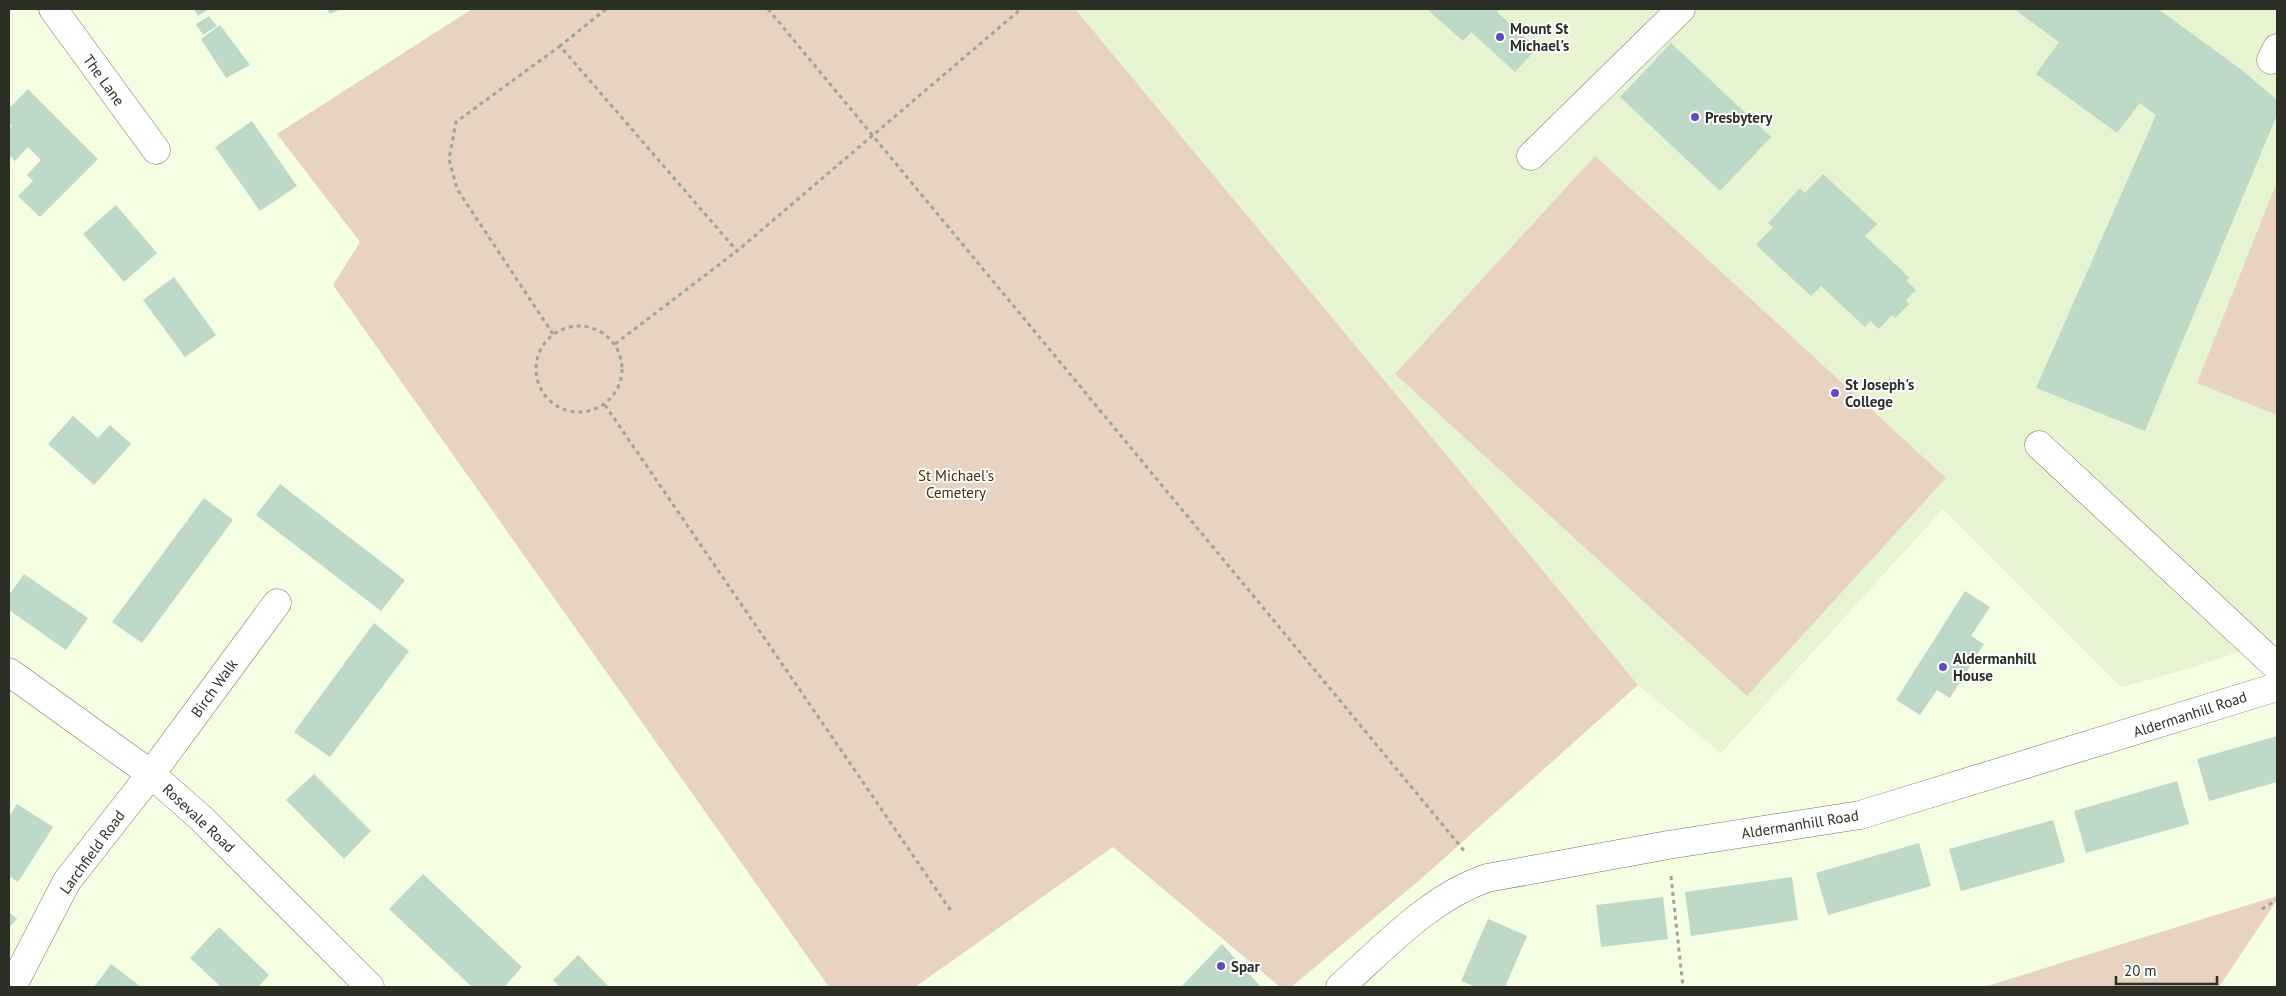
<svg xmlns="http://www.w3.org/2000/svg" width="2286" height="996" font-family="'PT Sans',sans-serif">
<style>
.built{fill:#e7f4d1}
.green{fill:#e8d2c2}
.building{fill:#bed9c7}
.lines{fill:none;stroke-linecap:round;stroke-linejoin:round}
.minor-casing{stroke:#6f775f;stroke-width:29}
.path{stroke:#9fa792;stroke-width:3;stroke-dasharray:4 4;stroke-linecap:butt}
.minor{stroke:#fff;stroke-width:28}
.poi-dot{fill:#5c4bc3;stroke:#fff;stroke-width:2}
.labels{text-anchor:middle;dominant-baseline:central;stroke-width:4;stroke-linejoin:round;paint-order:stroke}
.poi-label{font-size:15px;font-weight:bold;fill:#2b2f25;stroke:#fff;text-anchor:start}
.street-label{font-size:15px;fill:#2b2f25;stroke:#fff}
.park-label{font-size:15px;fill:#512900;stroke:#fff}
</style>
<rect width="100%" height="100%" fill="#f3fee2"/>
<polygon class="built" points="1074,9 2277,9 2277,639 2191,668 2121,687 1943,509 1721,753 1638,685"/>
<g class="green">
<polygon points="472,9 1075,9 1638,685 1422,878 1291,987 1280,987 1113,847 915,987 829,987 333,285 360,242 277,134"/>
<polygon points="1595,156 1946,478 1747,696 1395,374"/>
<polygon points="2277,182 2277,415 2197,383"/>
<polygon points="2277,896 2277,900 2219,987 1984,987"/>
</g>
<g class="building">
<polygon points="194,9 209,9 198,16"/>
<polygon points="327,9 342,9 330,14"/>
<polygon points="1431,9 1499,9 1497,12 1537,48 1515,72 1471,32 1463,41 1429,11"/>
<polygon points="2014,9 2158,9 2242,70 2277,100 2277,115 2145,431 2036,388 2156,115 2140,103 2117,133 2036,74 2059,42"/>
<polygon points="209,16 217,26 203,35 196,24"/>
<polygon points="220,25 250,65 226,78 201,39"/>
<polygon points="1671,43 1771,137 1720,191 1620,97"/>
<polygon points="28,89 98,159 40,217 18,196 33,181 27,175 41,160 28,147 15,161 9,155 9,129 12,126 9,123 9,108"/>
<polygon points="252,121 297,186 260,211 215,147"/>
<polygon points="1823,174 1877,224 1865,236 1910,278 1906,280 1916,290 1906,300 1909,304 1895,318 1892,315 1879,329 1870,321 1865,327 1821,286 1811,296 1756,245 1773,227 1768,223 1800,188 1805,193"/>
<polygon points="116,205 157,253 124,282 83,234"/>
<polygon points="174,277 216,335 185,357 143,300"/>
<polygon points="73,416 98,438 110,425 131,444 94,485 48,444"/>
<polygon points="280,484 405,580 381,611 256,515"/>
<polygon points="204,498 233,520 142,643 112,622"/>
<polygon points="24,574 88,618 66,650 9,610 9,595"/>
<polygon points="1965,591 1990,607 1971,636 1984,644 1950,698 1937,690 1920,715 1896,700"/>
<polygon points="374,623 409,651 330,757 294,732"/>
<polygon points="2277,736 2277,782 2209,801 2197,759"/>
<polygon points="314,774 371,831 344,859 286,800"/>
<polygon points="2177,781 2189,824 2086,853 2074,811"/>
<polygon points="17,804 53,827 18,882 9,876 9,817"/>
<polygon points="2053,820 2065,862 1961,891 1949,849"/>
<polygon points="1919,843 1931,886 1828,915 1816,873"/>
<polygon points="423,874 522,967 504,987 472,987 389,909"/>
<polygon points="1792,877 1798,920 1691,936 1685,892"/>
<polygon points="1663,897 1668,939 1601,947 1596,905"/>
<polygon points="9,912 17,919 9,928"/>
<polygon points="1488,919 1527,936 1505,987 1476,987 1461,981"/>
<polygon points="219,927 269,975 258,987 221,987 190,958"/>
<polygon points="1222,944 1261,987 1181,987"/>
<polygon points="578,955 609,987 560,987 553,980"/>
<polygon points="111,964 141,987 94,987"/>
</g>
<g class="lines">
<defs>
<g id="minor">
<polyline points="53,9 156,150"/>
<polyline points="2271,60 2277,48"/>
<polyline points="1531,156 1681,9"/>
<polyline points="2039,445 2277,667"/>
<polyline points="9,672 151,774 202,819 370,987"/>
<polyline points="12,987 67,881 151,774 277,603"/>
<path d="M1340,987c45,-40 89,-89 147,-109l181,-33 192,-30 417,-128"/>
</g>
</defs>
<use href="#minor" class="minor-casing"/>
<g class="path">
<polyline points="606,9 560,46 737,251 1021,9"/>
<polyline points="768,9 1466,853"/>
<circle cx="579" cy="369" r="43"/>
<polyline points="553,334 457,189 449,159 456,122 560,46"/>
<polyline points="615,344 737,251"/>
<polyline points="605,405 951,911"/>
<polyline points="1671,876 1683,987"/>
<polyline points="2262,909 2277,900"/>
</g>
<use href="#minor" class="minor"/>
</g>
<g class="poi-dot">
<circle cx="1500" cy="37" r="5"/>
<circle cx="1695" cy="117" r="5"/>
<circle cx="1835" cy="393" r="5"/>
<circle cx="1943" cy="667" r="5"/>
<circle cx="1221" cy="966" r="5"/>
</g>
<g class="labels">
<g class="poi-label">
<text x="1510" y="28">Mount St<tspan x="1510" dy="17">Michael's</tspan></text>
<text x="1705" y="117">Presbytery</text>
<text x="1845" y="384">St Joseph's<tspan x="1845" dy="17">College</tspan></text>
<text x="1953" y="658">Aldermanhill<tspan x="1953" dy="17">House</tspan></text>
<text x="1231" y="966">Spar</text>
</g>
<g class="street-label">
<text transform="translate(104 80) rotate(54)">The Lane</text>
<text transform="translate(214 688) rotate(-54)">Birch Walk</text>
<text transform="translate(2190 714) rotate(-18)">Aldermanhill Road</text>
<text transform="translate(199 818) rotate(43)">Rosevale Road</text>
<text transform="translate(1800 824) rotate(-9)">Aldermanhill Road</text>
<text transform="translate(92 852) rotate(-54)">Larchfield Road</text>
</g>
<g class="park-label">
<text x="956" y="475">St Michael's<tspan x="956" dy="17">Cemetery</tspan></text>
</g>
</g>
<rect width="2286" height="996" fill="none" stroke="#2b2f25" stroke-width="20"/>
<path d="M2116 976v8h101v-8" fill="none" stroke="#2b2f25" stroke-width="2.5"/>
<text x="2124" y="976" font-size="15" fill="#2b2f25" stroke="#ffffff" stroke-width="4" paint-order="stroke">20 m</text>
</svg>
